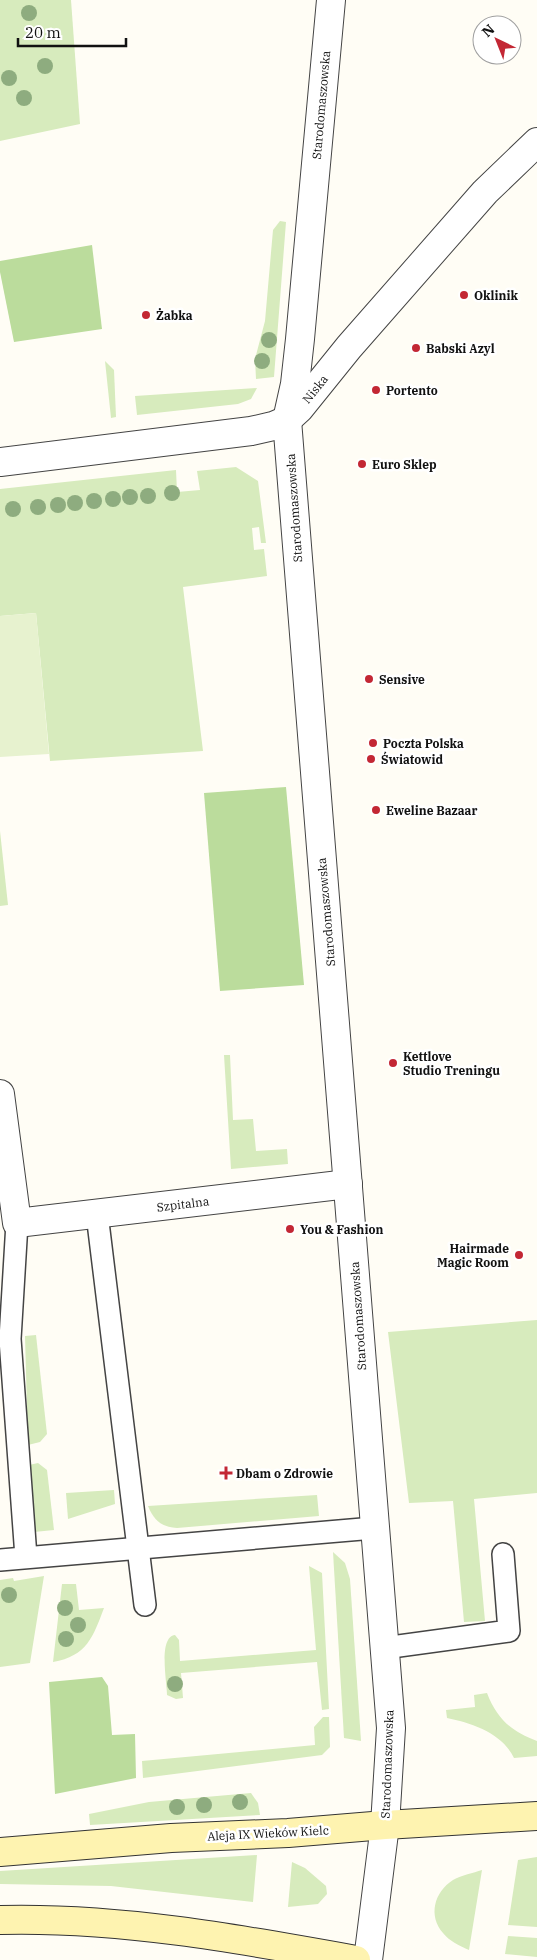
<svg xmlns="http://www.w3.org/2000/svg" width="537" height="1960" font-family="'IBM Plex Serif',serif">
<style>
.green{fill:#d7ebbd}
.forest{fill:#bbdc9c}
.pitch{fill:#e7f2cf}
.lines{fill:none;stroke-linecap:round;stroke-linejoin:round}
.lane-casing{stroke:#444;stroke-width:24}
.street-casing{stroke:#444;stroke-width:30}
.secondary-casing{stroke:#333;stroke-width:30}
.lane{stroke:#fff;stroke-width:21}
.street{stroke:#fff;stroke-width:28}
.secondary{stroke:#fef3b0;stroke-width:28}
.tree{fill:#8eac7f}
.poi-dot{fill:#c32734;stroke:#fff;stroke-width:2}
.labels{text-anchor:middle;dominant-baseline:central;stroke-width:5;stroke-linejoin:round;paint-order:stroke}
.street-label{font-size:12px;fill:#111;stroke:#fff}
.poi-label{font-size:12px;font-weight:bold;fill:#111;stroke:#fff;text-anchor:start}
</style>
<rect width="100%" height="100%" fill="#fffdf5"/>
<g class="green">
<polygon points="0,0 71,0 80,124 0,141"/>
<polygon points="280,221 286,222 274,377 256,379 255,359 265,321 273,230"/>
<polygon points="105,361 114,370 116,417 111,418"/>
<polygon points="257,388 251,399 238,404 137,415 135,396"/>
<polygon points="236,467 258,481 266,543 261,543 259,527 252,528 254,550 264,549 267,576 183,587 203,751 50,761 36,613 0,616 0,489 176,470 177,492 200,490 197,471"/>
<polygon points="0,831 8,905 0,906"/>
<polygon points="224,1055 230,1055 233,1120 253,1119 256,1151 287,1149 288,1164 231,1169"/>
<polygon points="537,1320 537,1493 474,1499 485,1621 464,1622 453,1501 409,1503 388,1332"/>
<polygon points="36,1335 47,1434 40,1442 28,1445 25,1336"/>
<polygon points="38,1463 47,1470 54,1530 34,1532 29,1465"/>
<polygon points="114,1490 115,1504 68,1519 66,1493"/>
<path d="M317,1495l2,21 -142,12c-15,-1 -23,-7 -29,-22z"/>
<polygon points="333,1552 345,1563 350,1579 361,1741 344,1738"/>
<path d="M309,1566l13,7 7,136 -7,1 -5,-48 -136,11 2,25 -7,1 -9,-4c0,-13 -9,-58 8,-60l4,5 1,21 136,-11z"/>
<polygon points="44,1576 30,1663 0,1667 0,1580 13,1578 14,1581"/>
<path d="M62,1584h14l3,26 25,-2c-11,29 -17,48 -51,54z"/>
<path d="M487,1693c10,26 25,39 50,48v15l-23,2c-12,-25 -42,-35 -67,-40l-1,-8 29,-3 -1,-12z"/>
<polygon points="323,1717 329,1717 330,1747 322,1755 143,1778 142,1761 315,1745 314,1727"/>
<polygon points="251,1793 258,1803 260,1815 90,1825 89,1814 149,1802"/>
<polygon points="257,1855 253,1902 111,1886 0,1884 0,1871"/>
<polygon points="537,1857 537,1927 508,1925 518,1860"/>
<polygon points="292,1862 305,1868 326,1886 327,1894 318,1904 288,1907"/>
<path d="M482,1870l-13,80c-9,-4 -20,-9 -26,-17 -15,-17 -9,-41 10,-53 9,-5 20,-7 29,-10z"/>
<polygon points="508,1936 537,1938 537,1957 505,1954"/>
</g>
<g class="forest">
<polygon points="92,245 102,329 14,342 0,272 0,261"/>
<polygon points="286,787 304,985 220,991 204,793"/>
<polygon points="102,1677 108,1686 112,1735 135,1734 136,1778 55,1794 49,1682"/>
</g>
<polygon class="pitch" points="36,613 49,754 0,757 0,616"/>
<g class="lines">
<defs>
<g id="lane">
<polyline points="97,1214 145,1605"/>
<polyline points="17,1223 10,1339 26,1557"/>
<polyline points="0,1560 374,1528"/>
<polyline points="384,1648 509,1631 503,1554"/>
</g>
<g id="street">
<polyline points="331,0 300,339 295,384 287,420 391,1728 385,1825 368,1960"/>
<polyline points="0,462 251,431 273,426 287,420 299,409 349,347 485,192 537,142"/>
<polyline points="0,1094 17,1223 348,1184"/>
</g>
<g id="secondary">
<polyline points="0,1852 171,1838 288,1833 385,1825 537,1816"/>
<path d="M0,1920c119,-3 240,19 356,40"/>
</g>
</defs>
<use href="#lane" class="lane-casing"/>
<use href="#street" class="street-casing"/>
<use href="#secondary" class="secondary-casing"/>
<use href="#lane" class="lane"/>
<use href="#street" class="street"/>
<use href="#secondary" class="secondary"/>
</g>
<g class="tree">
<circle cx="29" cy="13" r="8"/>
<circle cx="45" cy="66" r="8"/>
<circle cx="9" cy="78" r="8"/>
<circle cx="24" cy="98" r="8"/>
<circle cx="269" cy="340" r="8"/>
<circle cx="262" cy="361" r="8"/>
<circle cx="172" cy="493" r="8"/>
<circle cx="148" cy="496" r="8"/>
<circle cx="130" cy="497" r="8"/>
<circle cx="113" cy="499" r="8"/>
<circle cx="94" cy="501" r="8"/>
<circle cx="75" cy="503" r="8"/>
<circle cx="58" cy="505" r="8"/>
<circle cx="38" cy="507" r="8"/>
<circle cx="13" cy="509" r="8"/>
<circle cx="9" cy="1595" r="8"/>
<circle cx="65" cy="1608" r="8"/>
<circle cx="78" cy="1625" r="8"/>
<circle cx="66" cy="1639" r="8"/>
<circle cx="175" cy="1684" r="8"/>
<circle cx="240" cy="1802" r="8"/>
<circle cx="204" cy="1805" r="8"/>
<circle cx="177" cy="1807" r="8"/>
</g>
<g class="poi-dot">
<circle cx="464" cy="295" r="5"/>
<circle cx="146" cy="315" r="5"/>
<circle cx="416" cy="348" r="5"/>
<circle cx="376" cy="390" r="5"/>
<circle cx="362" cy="464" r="5"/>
<circle cx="369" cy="679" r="5"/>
<circle cx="373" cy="743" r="5"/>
<circle cx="371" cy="759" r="5"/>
<circle cx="376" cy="810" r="5"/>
<circle cx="393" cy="1063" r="5"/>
<circle cx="290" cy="1229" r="5"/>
<circle cx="519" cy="1255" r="5"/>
<path d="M223.5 1465.5h5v5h5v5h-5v5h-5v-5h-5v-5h5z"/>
</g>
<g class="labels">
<g class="street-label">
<text transform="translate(321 105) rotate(-85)">Starodomaszowska</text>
<text transform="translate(315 389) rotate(-51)">Niska</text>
<text transform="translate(294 508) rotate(-94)">Starodomaszowska</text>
<text transform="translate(326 912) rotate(-95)">Starodomaszowska</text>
<text transform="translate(183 1204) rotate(-7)">Szpitalna</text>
<text transform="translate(358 1316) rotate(-94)">Starodomaszowska</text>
<text transform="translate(387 1764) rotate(-88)">Starodomaszowska</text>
<text transform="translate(268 1833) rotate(-3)">Aleja IX Wieków Kielc</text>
</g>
<g class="poi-label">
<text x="474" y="295">Oklinik</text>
<text x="156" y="315">Żabka</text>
<text x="426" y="348">Babski Azyl</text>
<text x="386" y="390">Portento</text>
<text x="372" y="464">Euro Sklep</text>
<text x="379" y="679">Sensive</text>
<text x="383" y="743">Poczta Polska</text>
<text x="381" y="759">Światowid</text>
<text x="386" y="810">Eweline Bazaar</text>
<text x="403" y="1056">Kettlove<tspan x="403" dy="14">Studio Treningu</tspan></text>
<text x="300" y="1229">You &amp; Fashion</text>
<text x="509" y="1248" text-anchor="end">Hairmade<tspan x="509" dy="14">Magic Room</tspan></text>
<text x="236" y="1473">Dbam o Zdrowie</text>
</g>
</g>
<g transform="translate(497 40) rotate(317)"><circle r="24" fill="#ffffff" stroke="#a0a0a0"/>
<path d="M0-4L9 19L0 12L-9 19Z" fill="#c32734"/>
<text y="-8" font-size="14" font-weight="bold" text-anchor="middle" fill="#111111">N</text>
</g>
<path d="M18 38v8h108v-8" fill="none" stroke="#111111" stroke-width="2.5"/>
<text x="25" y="38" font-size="15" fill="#111111" stroke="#ffffff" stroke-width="4" paint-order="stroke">20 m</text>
</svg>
